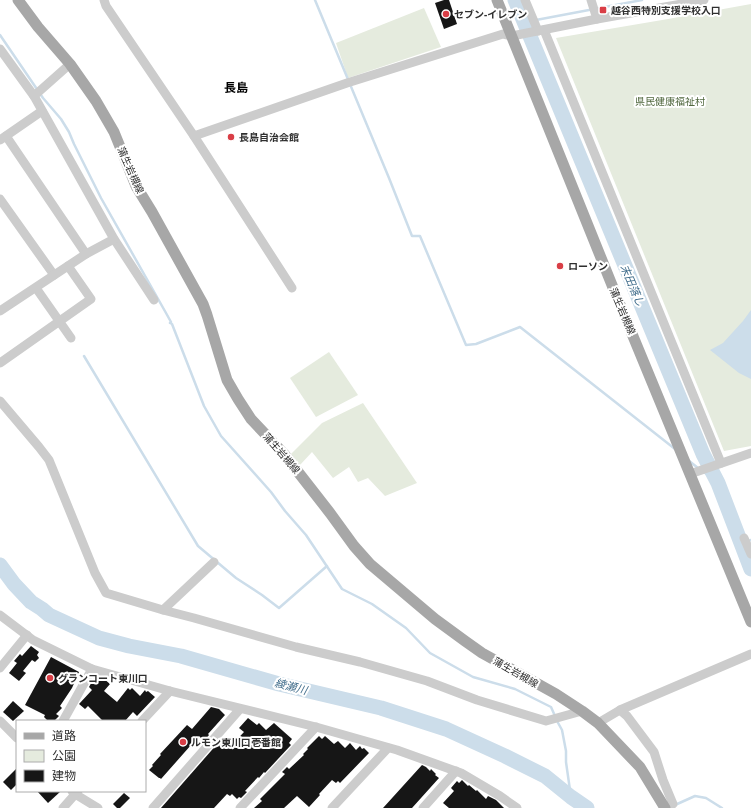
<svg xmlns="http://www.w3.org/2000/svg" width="751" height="808" font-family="'Open Sans','Noto Sans JP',sans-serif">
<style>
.green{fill:#e5ebde}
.water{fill:#ccddea}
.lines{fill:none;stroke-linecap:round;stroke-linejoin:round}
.stream{stroke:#ccddea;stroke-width:2.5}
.river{stroke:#ccddea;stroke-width:15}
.building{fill:#161616}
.minor{stroke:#ccc;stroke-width:9}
.major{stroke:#a7a7a7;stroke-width:11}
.poi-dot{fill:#d93e46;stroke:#fff;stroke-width:1.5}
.labels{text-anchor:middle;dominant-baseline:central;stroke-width:4;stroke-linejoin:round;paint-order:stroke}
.poi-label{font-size:10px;font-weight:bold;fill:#2f2f2f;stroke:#fff;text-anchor:start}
.park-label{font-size:10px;fill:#51683f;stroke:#fff}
.street-label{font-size:10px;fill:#2f2f2f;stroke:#fff}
.water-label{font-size:11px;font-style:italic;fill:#426e8c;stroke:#fff}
.quarter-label{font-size:12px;font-weight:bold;fill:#000;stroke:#fff}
</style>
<rect width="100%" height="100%" fill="#fff"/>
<g class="green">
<polygon points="751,4 751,446 724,451 556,38 668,19"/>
<polygon points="424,8 441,47 348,78 336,43"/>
<polygon points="329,352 358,395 316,417 290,378"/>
<polygon points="363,403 417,483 385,496 368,478 358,482 349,467 333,478 312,452 300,465 291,454 322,423"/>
</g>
<polygon class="water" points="751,310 751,379 739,373 710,350 723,343 743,321"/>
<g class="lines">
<g class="stream">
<polyline points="315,0 389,178 412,236 420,236 466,345 476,344 520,327 675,449"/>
<polyline points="536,20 642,0"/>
<polyline points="523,21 531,20"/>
<polyline points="0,35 43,98 61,119 69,132 74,144 101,198 166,313 171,322 170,323 172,324 204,406 221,436 271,492 285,511 306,535 342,589 372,604 406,628 430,653 473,677 515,689 551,707 555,716"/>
<polyline points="84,356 198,546 236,578 262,595 279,608 327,566"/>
<polyline points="688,460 698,468"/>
<polyline points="704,472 718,483"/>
<polyline points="741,544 751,540"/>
<polyline points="557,721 562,730 566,751 566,762 571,797"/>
<polyline points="675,805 695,796 706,798 722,808"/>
</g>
<g class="river">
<polyline points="515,0 703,454 718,483 751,569"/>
<polyline points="0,565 14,584 31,602 42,609 49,615 99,638 129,646 181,656 279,684 381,708 446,729 505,756 545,776 571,797 587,808"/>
</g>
</g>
<g class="building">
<polygon points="444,0 449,0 457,24 444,29 435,3"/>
<polygon points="31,646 39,652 37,655 39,658 35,662 32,660 23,671 26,673 19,681 9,673 17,663 14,661 20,654 22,656"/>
<polygon points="51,657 79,672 72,688 60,706 62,708 56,714 59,716 54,721 48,721 44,717 45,715 25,705"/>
<polygon points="95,676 100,681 102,678 103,678 110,684 104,691 117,702 128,688 130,690 132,688 140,696 145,690 146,692 148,691 155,697 137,716 133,712 125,721 103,721 88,706 85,709 79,704 92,690 89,687"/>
<polygon points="13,701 24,711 13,721 3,712"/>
<polygon points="211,707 219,709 225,715 208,734 209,735 205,740 204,739 203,740 199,736 161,779 160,778 159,778 149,770 153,766 152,765 161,755 160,754 187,725 192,729"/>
<polygon points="248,718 257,725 259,723 266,730 274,723 292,739 289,743 291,745 265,773 264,772 259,778 258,777 245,791 247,792 241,798 239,797 237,799 232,794 230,796 227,794 214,808 161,808 218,743 220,745 223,742 229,748 244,732 239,728"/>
<polygon points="319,736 322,739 325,736 334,744 338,741 345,748 350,743 356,750 360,746 362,749 364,748 369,753 340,783 338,781 336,783 332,780 319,794 320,795 309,807 297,796 284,808 254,808 262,801 260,799 285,774 282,772 287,767 289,769 304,755 303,754 308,749 307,748"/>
<polygon points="422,765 426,767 430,771 431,769 436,774 435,775 439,778 412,808 383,808"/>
<polygon points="17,768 17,784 11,790 3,782"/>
<polygon points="462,780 468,786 469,785 476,791 477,790 486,799 488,796 496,800 504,808 449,808 443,803 454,791 451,788 457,781 459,783"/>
<polygon points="37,791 61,791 48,803"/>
<polygon points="124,793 130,798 120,808 117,808 113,804"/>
</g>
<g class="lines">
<g class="minor">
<polyline points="104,0 106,6 194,136 292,288"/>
<polyline points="525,0 538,31"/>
<polyline points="591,0 597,19"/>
<polyline points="544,30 721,463"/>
<polyline points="0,49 34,96"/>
<polyline points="70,64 34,96 114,239 154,300"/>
<polyline points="6,136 86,254"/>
<polyline points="194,136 347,83 503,34 512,36 597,19 704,0"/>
<polyline points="0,140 42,111"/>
<polyline points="0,199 54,275"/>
<polyline points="36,288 71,338"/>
<polyline points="0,311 86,254 114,239"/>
<polyline points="0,363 91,299 68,266"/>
<polyline points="0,401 39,447 49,460 95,573 106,593 163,610 194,618 296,647 360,662 427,681 477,700 546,721 582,711"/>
<polyline points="690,474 751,453"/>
<polyline points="744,538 751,554"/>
<polyline points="163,610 214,562"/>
<polyline points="0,615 33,640 92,669 170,691 316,727 397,750 461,773 500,796 517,808"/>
<polyline points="0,668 27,635"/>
<polyline points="620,710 627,716 654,752 663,780 673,804 664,807"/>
<polyline points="0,721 17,738"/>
<polyline points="63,721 92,669"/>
<polyline points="142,721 170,691"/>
<polyline points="598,723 620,710 751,654"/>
<polyline points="72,791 75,794 98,808"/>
<polyline points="63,808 78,791"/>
<polyline points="153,808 240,709"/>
<polyline points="240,808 316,727"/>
<polyline points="332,808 388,748"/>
<polyline points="423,808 456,771"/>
</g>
<g class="major">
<polyline points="18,0 38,27 70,64 96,101 114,132 136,186 152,212 203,304 207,315 227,380 238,399 251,419 284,454 330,513 354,546 370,564 435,619 465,641 482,653 556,694 582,711 598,723 640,767 665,808"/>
<polyline points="497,0 616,295 751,622"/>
</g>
</g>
<g class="poi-dot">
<rect x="599" y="6" width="8" height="8" rx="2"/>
<circle cx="446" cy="14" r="4"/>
<circle cx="231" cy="137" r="4"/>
<circle cx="560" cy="266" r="4"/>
<circle cx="50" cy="678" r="4"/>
<circle cx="183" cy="742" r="4"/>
</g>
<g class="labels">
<g class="poi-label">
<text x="611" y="10">越谷西特別支援学校入口</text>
<text x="454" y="14">セブン-イレブン</text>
<text x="239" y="137">長島自治会館</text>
<text x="568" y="266">ローソン</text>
<text x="58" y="678">グランコート東川口</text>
<text x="191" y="742">ルモン東川口壱番館</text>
</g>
<g class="park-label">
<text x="670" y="101">県民健康福祉村</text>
</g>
<g class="street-label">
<text transform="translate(131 170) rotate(66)">蒲生岩槻線</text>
<text transform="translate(623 311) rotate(67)">蒲生岩槻線</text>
<text transform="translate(282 453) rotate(49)">蒲生岩槻線</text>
<text transform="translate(516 672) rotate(30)">蒲生岩槻線</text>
</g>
<g class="water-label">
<text transform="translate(633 285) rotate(67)">末田落し</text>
<text transform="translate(291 686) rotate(14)">綾瀬川</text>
</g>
<g class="quarter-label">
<text x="236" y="87">長島</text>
</g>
</g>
<rect x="16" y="720" width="130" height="72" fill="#ffffff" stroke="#acacac"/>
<rect x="24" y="733" width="20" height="6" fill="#a7a7a7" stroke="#acacac"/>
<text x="52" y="740" font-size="12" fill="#2f2f2f">道路</text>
<rect x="24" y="750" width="20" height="12" fill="#e5ebde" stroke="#acacac"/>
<text x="52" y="760" font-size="12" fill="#2f2f2f">公園</text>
<rect x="24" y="770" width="20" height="12" fill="#161616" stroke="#acacac"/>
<text x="52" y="780" font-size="12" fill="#2f2f2f">建物</text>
</svg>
